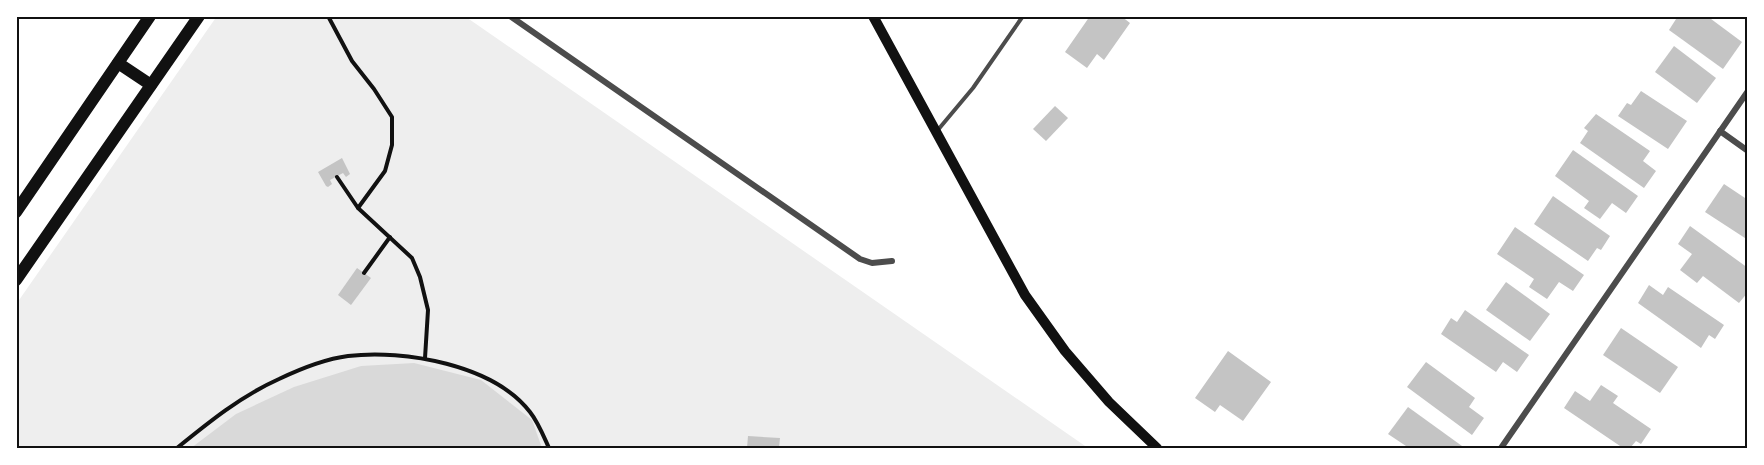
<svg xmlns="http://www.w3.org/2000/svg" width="1764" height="465" font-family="'Public Sans',sans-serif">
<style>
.green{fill:#eee}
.water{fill:#d9d9d9}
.building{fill:#c4c4c4}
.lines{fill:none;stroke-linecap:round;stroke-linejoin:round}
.path{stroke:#111;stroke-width:4}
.service{stroke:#4c4c4c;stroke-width:4}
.minor{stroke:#4c4c4c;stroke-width:6}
.secondary{stroke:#111;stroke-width:10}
.primary{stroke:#111;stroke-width:12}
.neatline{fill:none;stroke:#111;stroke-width:2}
</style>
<rect width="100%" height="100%" fill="#fff"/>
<polygon class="green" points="217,16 466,17 1088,448 17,448 17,303"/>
<polygon class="water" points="414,363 481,380 532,420 542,448 191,448 236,414 294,387 361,366"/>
<g class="building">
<polygon points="1090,16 1121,16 1130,23 1104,60 1097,54 1087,68 1065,52"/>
<polygon points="1678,16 1707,16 1742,42 1723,69 1669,30"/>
<polygon points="1674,46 1716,78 1697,103 1655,72"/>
<polygon points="1641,91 1687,121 1668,149 1618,116 1627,103 1631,105"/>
<polygon points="1055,106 1068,118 1046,141 1033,129"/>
<polygon points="1596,114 1650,151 1643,161 1656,171 1644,188 1580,143 1588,131 1584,128"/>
<polygon points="1573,150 1638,196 1626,213 1612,203 1600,219 1584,208 1589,201 1555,176"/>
<polygon points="342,158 350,174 346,177 343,173 330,180 332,184 328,187 326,186 318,172"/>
<polygon points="1724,184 1748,200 1748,240 1705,212"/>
<polygon points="1553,196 1610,236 1601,250 1597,248 1588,261 1534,224"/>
<polygon points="1690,226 1748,268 1748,292 1739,303 1703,276 1697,283 1680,270 1692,254 1678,244"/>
<polygon points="1515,227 1584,275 1573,291 1559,282 1547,299 1529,287 1534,279 1497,254"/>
<polygon points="357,268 371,278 351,305 338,295"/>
<polygon points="1506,282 1550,314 1530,341 1486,310"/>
<polygon points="1649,285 1663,295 1668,287 1724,325 1715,339 1709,335 1701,348 1638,303"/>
<polygon points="1465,310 1529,355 1517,372 1503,362 1496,372 1441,334 1451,318 1457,322"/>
<polygon points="1621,328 1678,367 1660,393 1603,355"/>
<polygon points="1228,351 1271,382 1243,421 1220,405 1215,412 1195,398"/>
<polygon points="1426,362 1475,398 1469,407 1484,418 1472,435 1407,387"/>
<polygon points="1601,385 1618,396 1613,403 1651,429 1641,444 1636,441 1630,448 1623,448 1564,408 1575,391 1590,401"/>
<polygon points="1408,407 1462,446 1460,448 1409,448 1388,434"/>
<polygon points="748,436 780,438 779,448 747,448"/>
</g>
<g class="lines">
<g class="path">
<polyline points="328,16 352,61 374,89 392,117 392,145 385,171 358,208"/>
<polyline points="337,177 358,208 412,258 420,277 428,310 425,358"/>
<polyline points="364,273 390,237"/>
<path d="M177,448c32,-26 64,-52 102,-69 21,-10 46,-20 69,-23 56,-7 146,9 182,56 8,10 14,25 19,36"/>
</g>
<polyline class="service" points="937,131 973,88 1023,16"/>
<g class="minor">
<polyline points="510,16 860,259 872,263 892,261"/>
<polyline points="1720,131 1748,151"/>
<polyline points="1501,448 1748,91"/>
</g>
<polyline class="secondary" points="873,16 1025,295 1065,351 1109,402 1157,448"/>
<g class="primary">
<polyline points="118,63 151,85"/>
<polyline points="16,212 150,16"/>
<polyline points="16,280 199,16"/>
</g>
</g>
<rect width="1764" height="465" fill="none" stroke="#ffffff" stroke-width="36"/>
<rect x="18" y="18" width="1728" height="429" class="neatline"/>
</svg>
